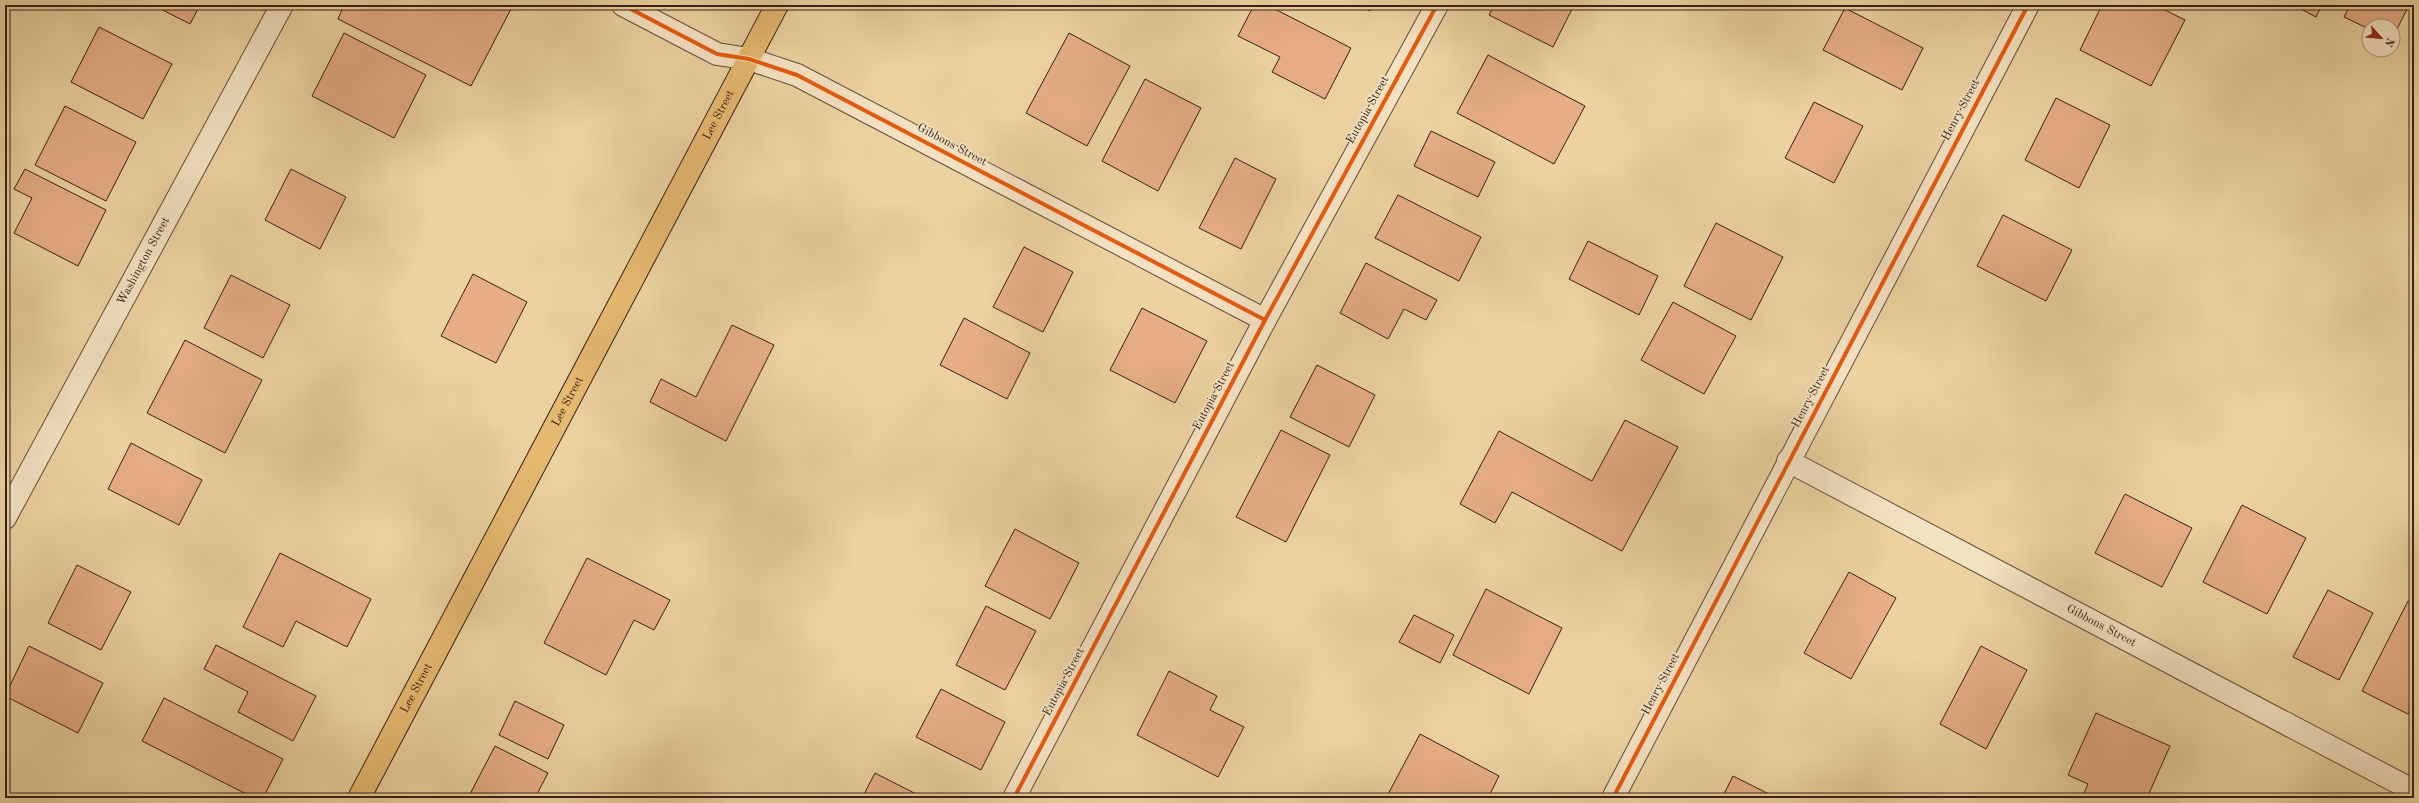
<svg xmlns="http://www.w3.org/2000/svg" width="2419" height="803" font-family="'Old Standard TT',serif">
<style>
.building{fill:#e6ad86;stroke:#382016}
.lines{fill:none;stroke-linecap:round;stroke-linejoin:round}
.minor-casing{stroke:#654c39;stroke-width:24}
.major-casing{stroke:#382016;stroke-width:24}
.minor{stroke:#f3e2c2;stroke-width:22}
.major{stroke:#e6b970;stroke-width:22}
.cycleway-casing{stroke:#f3e2c2;stroke-width:6}
.cycleway{stroke:#e8590c;stroke-width:4}
.labels{text-anchor:middle;dominant-baseline:central;stroke-width:3;stroke-linejoin:round;paint-order:stroke}
.street-label{font-size:12px;fill:#382016;stroke:#f3e2c2}
</style>
<rect width="100%" height="100%" fill="#ecd2a1"/>
<filter id="stains"><feTurbulence type="fractalNoise" baseFrequency=".005" numOctaves="4"/><feColorMatrix values="0 0 0 0 .2 0 0 0 0 .09 0 0 0 0 .02 0 0 0 .5 -.17"/></filter>
<radialGradient id="worn" r=".72"><stop offset=".6" stop-color="#630" stop-opacity="0"/><stop offset="1" stop-color="#630" stop-opacity=".3"/></radialGradient>
<g class="building">
<polygon points="153,5 200,5 190,24"/>
<polygon points="344,5 513,5 471,86 338,19"/>
<polygon points="1254,5 1267,5 1351,48 1325,99 1272,72 1280,57 1238,36"/>
<polygon points="1359,5 1373,5 1370,11"/>
<polygon points="1494,5 1574,5 1553,47 1489,15"/>
<polygon points="2102,5 2155,5 2185,20 2151,86 2080,50"/>
<polygon points="2293,5 2322,5 2316,17"/>
<polygon points="2350,5 2409,5 2393,37 2393,26 2369,26 2369,29 2344,17"/>
<polygon points="1845,8 1923,48 1902,90 1823,50"/>
<polygon points="99,27 172,64 143,119 71,82"/>
<polygon points="344,33 426,75 394,138 312,96"/>
<polygon points="1069,33 1130,66 1087,146 1026,113"/>
<polygon points="1488,55 1585,106 1554,164 1457,113"/>
<polygon points="1145,79 1201,108 1158,191 1102,161"/>
<polygon points="2056,98 2110,125 2079,188 2025,160"/>
<polygon points="1814,102 1863,126 1834,183 1785,158"/>
<polygon points="65,106 136,142 106,201 35,165"/>
<polygon points="1431,131 1495,162 1478,197 1414,166"/>
<polygon points="1235,158 1276,179 1241,249 1199,228"/>
<polygon points="25,169 106,210 78,266 14,233 32,198 14,189"/>
<polygon points="291,169 346,197 320,249 265,220"/>
<polygon points="1398,195 1481,237 1459,281 1375,238"/>
<polygon points="2003,215 2072,250 2046,301 1977,266"/>
<polygon points="1716,223 1783,257 1751,320 1684,286"/>
<polygon points="1588,241 1658,276 1639,315 1569,279"/>
<polygon points="1024,247 1073,272 1043,332 993,307"/>
<polygon points="1366,263 1437,300 1426,320 1404,309 1388,339 1340,313"/>
<polygon points="473,274 527,302 496,363 441,336"/>
<polygon points="231,275 290,305 263,358 204,328"/>
<polygon points="1673,302 1736,336 1704,394 1641,360"/>
<polygon points="1142,308 1207,341 1175,403 1110,370"/>
<polygon points="964,318 1030,353 1007,399 940,365"/>
<polygon points="732,325 774,345 726,441 650,402 661,379 696,397"/>
<polygon points="185,340 262,380 225,453 147,413"/>
<polygon points="1317,365 1375,395 1349,447 1290,417"/>
<polygon points="1625,420 1678,447 1622,551 1512,492 1495,523 1460,504 1499,431 1592,481"/>
<polygon points="1281,430 1330,455 1286,542 1236,517"/>
<polygon points="131,443 202,480 179,525 108,489"/>
<polygon points="2125,494 2192,528 2162,587 2095,553"/>
<polygon points="2242,505 2306,538 2267,614 2203,582"/>
<polygon points="1015,529 1079,563 1050,619 985,586"/>
<polygon points="280,553 371,599 347,647 296,621 283,647 243,627"/>
<polygon points="587,558 670,600 654,630 634,620 606,675 544,643"/>
<polygon points="77,565 131,592 101,650 48,623"/>
<polygon points="1849,572 1896,598 1851,679 1804,653"/>
<polygon points="1486,589 1562,628 1529,694 1453,655"/>
<polygon points="2328,590 2373,613 2339,680 2293,657"/>
<polygon points="2408,601 2414,604 2414,702 2408,714 2362,691"/>
<polygon points="986,606 1036,631 1005,690 956,665"/>
<polygon points="1414,615 1454,635 1440,663 1399,642"/>
<polygon points="216,645 316,696 293,741 238,712 248,692 204,669"/>
<polygon points="29,646 103,683 78,733 5,696"/>
<polygon points="1981,646 2027,670 1986,749 1940,724"/>
<polygon points="1169,671 1217,696 1210,710 1244,727 1218,777 1137,735"/>
<polygon points="941,689 1005,722 981,770 916,737"/>
<polygon points="164,698 283,759 263,798 254,798 142,741"/>
<polygon points="515,701 564,725 548,759 499,735"/>
<polygon points="2096,713 2170,746 2147,798 2082,798 2088,784 2068,775"/>
<polygon points="1420,734 1499,776 1488,798 1386,798"/>
<polygon points="495,746 548,773 535,798 468,798"/>
<polygon points="875,773 924,798 862,798"/>
<polygon points="1733,776 1777,798 1722,798"/>
</g>
<g class="lines">
<defs>
<g id="minor">
<polyline points="623,5 717,54 749,59 797,75 1265,320"/>
<path id="s1" d="M1788,461l626,330"/>
<path id="s2" d="M5,518l277,-513"/>
<polyline points="1014,798 1265,320 1437,5"/>
<polyline points="1613,798 2028,5"/>
</g>
<g id="major">
<path id="s3" d="M359,798l418,-793"/>
</g>
</defs>
<use href="#minor" class="minor-casing"/>
<use href="#major" class="major-casing"/>
<use href="#minor" class="minor"/>
<use href="#major" class="major"/>
<defs>
<g id="cycleway">
<polyline points="623,5 717,54 749,59 797,75 1265,320"/>
<polyline points="1014,798 1265,320 1437,5"/>
<polyline points="1613,798 2028,5"/>
</g>
</defs>
<use href="#cycleway" class="cycleway-casing"/>
<use href="#cycleway" class="cycleway"/>
</g>
<g class="labels">
<g class="street-label">
<text transform="translate(1368 110) rotate(-61)">Eutopia Street</text>
<text transform="translate(1961 110) rotate(-62)">Henry Street</text>
<text stroke="none"><textPath href="#s3" startOffset="772">Lee Street</textPath></text>
<text transform="translate(952 145) rotate(28)">Gibbons Street</text>
<text stroke="none"><textPath href="#s2" startOffset="292">Washington Street</textPath></text>
<text transform="translate(1214 396) rotate(-62)">Eutopia Street</text>
<text transform="translate(1811 397) rotate(-62)">Henry Street</text>
<text stroke="none"><textPath href="#s3" startOffset="448">Lee Street</textPath></text>
<text stroke="none"><textPath href="#s1" startOffset="354">Gibbons Street</textPath></text>
<text transform="translate(1064 682) rotate(-62)">Eutopia Street</text>
<text transform="translate(1661 684) rotate(-62)">Henry Street</text>
<text stroke="none"><textPath href="#s3" startOffset="124">Lee Street</textPath></text>
</g>
</g>
<rect width="2419" height="803" fill="none" stroke="#ecd2a1" stroke-width="20"/>
<rect x="6" y="6" width="2407" height="791" fill="none" stroke="#382016" stroke-width="2"/>
<rect x="10" y="10" width="2399" height="783" fill="none" stroke="#382016"/>
<g transform="translate(2381 38) rotate(117)"><circle r="19" fill="#f3e2c2" stroke="#a8947d"/>
<path d="M0-3L7 15L0 10L-7 15Z" fill="#8f2418"/>
<text y="-6" font-size="11" font-weight="bold" text-anchor="middle" fill="#382016">N</text>
</g>
<rect width="100%" height="100%" filter="url(#stains)"/>
<rect width="100%" height="100%" fill="url(#worn)"/>
</svg>
